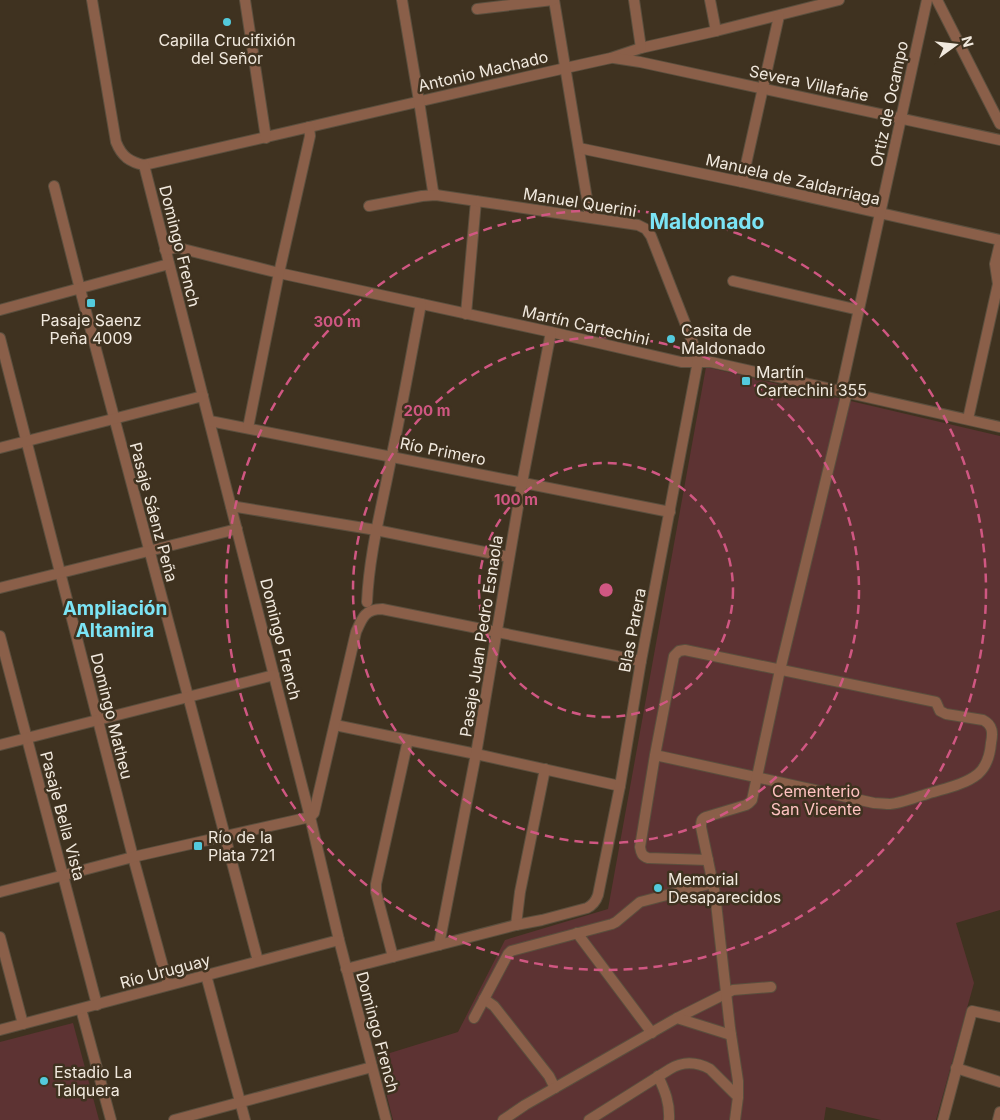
<svg xmlns="http://www.w3.org/2000/svg" width="1000" height="1120" font-family="Inter,sans-serif">
<style>
.green{fill:#5d3333}
.lines{fill:none;stroke-linecap:round;stroke-linejoin:round}
.minor-casing{stroke:#5b4f3e;stroke-width:12}
.minor{stroke:#8a5f49;stroke-width:10}
.ring{fill:none;stroke:#d05782;stroke-width:2.5;stroke-dasharray:9 6}
.poi-dot{fill:#53cadc;stroke:#3f3220;stroke-width:2}
.labels{text-anchor:middle;dominant-baseline:central;stroke-width:5;stroke-linejoin:round;paint-order:stroke}
.poi-label{font-size:16px;fill:#f1e9de;stroke:#3f3220;text-anchor:start}
.street-label{font-size:16px;fill:#f1e9de;stroke:#3f3220}
.park-label{font-size:16px;fill:#ffc3c1;stroke:#3f3220}
.quarter-label{font-size:19px;font-weight:bold;fill:#7be4f5;stroke:#3f3220}
.district-label{font-size:21px;font-weight:bold;fill:#7be4f5;stroke:#3f3220}
.centre{fill:#d05782;stroke:#3f3220;stroke-width:2.5}
.ring-label{font-size:15px;text-anchor:middle;font-weight:bold;fill:#d05782;stroke:#3f3220;stroke-width:5;stroke-linejoin:round;paint-order:stroke}
</style>
<rect width="100%" height="100%" fill="#3f3220"/>
<g class="green">
<polygon points="706,367 1000,436 1000,910 956,923 974,983 936,1120 881,1120 826,1107 824,1120 393,1120 377,1057 458,1032 505,940 608,909"/>
<polygon points="73,1023 99,1120 0,1120 0,1042"/>
</g>
<g class="lines">
<defs>
<g id="minor">
<path d="M92,0l24,142c6,15 14,20 28,23 156,-35 311,-73 467,-107l30,-10 75,-17 123,-31"/>
<polyline points="245,0 266,138"/>
<polyline points="402,0 419,101 433,191 436,195"/>
<polyline points="554,0 590,217"/>
<polyline points="634,0 641,48"/>
<polyline points="710,0 716,31"/>
<polyline points="937,0 1000,124"/>
<polyline points="477,9 553,0"/>
<polyline points="614,58 640,62 1000,140"/>
<polyline points="579,148 742,182 1000,240"/>
<polyline points="144,165 310,817 339,940 386,1120"/>
<polyline points="742,182 779,16"/>
<polyline points="54,186 80,289 188,696 258,961"/>
<polyline points="165,250 174,248 179,248 279,273 551,332 681,362 711,362 1000,427"/>
<polyline points="733,281 859,310"/>
<polyline points="0,310 169,264"/>
<polyline points="466,314 476,201"/>
<polyline points="0,338 133,857 168,985"/>
<polyline points="841,391 927,0"/>
<polyline points="968,419 998,284 995,264 1000,243"/>
<polyline points="210,421 670,512"/>
<polyline points="248,428 279,273 310,136 309,127"/>
<polyline points="0,448 203,396"/>
<polyline points="231,506 376,530 509,557"/>
<polyline points="0,588 237,529"/>
<path d="M367,602c2,-48 15,-96 24,-143 11,-51 20,-103 30,-155"/>
<polyline points="0,636 97,1005"/>
<polyline points="335,725 476,754 620,786"/>
<polyline points="0,745 274,675"/>
<path d="M655,755l219,48c5,0 11,1 16,1 11,-1 23,-6 34,-9 17,-6 39,-9 54,-21 9,-8 12,-19 13,-31 2,-10 2,-18 -8,-23l-37,-6 -6,-3 -4,-9 -251,-52 -6,1 -5,5 -19,99 -15,92c1,6 2,9 8,11l60,2"/>
<path d="M0,892l133,-35 177,-40 4,-4 42,-181c6,-14 9,-23 26,-23l259,52"/>
<polyline points="516,925 520,892 545,769"/>
<polyline points="577,933 652,1033"/>
<polyline points="0,937 23,1024"/>
<polyline points="439,945 476,754 522,483 551,332"/>
<polyline points="393,957 376,892 376,884 408,740"/>
<path d="M346,969l170,-44 26,-5 45,-12c6,-3 9,-7 11,-13l22,-109 21,-125 57,-300 -2,-10 -45,-115 -5,-7 -8,-4 -202,-30 -14,1 -53,10"/>
<polyline points="206,975 245,1120"/>
<polyline points="484,999 494,1006 549,1076 555,1088"/>
<polyline points="81,1009 111,1120"/>
<polyline points="474,1018 508,954 511,951 612,924 616,922 640,902 713,883"/>
<polyline points="677,1018 733,990 771,987"/>
<polyline points="0,1030 339,940"/>
<polyline points="956,1068 1000,1082"/>
<path d="M658,1076c7,15 12,27 11,44"/>
<path d="M738,1097v-16l-8,-53 -15,-134 -14,-67c0,-5 0,-8 5,-10l40,-12 3,-2 3,-3 28,-130 67,-278"/>
<polyline points="174,1120 372,1067"/>
<polyline points="503,1120 525,1105 677,1018 731,1035"/>
<path d="M589,1120l81,-51c13,-8 27,-7 40,0l28,28 -3,23"/>
<polyline points="943,1120 972,1011 1000,1017"/>
<polyline points="998,1120 1000,1112"/>
</g>
</defs>
<use href="#minor" class="minor-casing"/>
<use href="#minor" class="minor"/>
</g>
<g class="ring">
<circle cx="606" cy="590" r="127"/>
<circle cx="606" cy="590" r="253"/>
<circle cx="606" cy="590" r="380"/>
</g>
<g class="poi-dot">
<circle cx="227" cy="22" r="5"/>
<rect x="86" y="298" width="10" height="10" rx="2.5"/>
<circle cx="671" cy="339" r="5"/>
<rect x="741" y="376" width="10" height="10" rx="2.5"/>
<rect x="193" y="841" width="10" height="10" rx="2.5"/>
<circle cx="658" cy="888" r="5"/>
<circle cx="44" cy="1081" r="5"/>
</g>
<g class="labels">
<g class="poi-label">
<text x="227" y="40" text-anchor="middle">Capilla Crucifixión<tspan x="227" dy="18">del Señor</tspan></text>
<text x="91" y="320" text-anchor="middle">Pasaje Saenz<tspan x="91" dy="18">Peña 4009</tspan></text>
<text x="681" y="330">Casita de<tspan x="681" dy="18">Maldonado</tspan></text>
<text x="756" y="372">Martín<tspan x="756" dy="18">Cartechini 355</tspan></text>
<text x="208" y="837">Río de la<tspan x="208" dy="18">Plata 721</tspan></text>
<text x="668" y="879">Memorial<tspan x="668" dy="18">Desaparecidos</tspan></text>
<text x="54" y="1072">Estadio La<tspan x="54" dy="18">Talquera</tspan></text>
</g>
<g class="street-label">
<text transform="translate(483 71) rotate(-13)">Antonio Machado</text>
<text transform="translate(809 83) rotate(12)">Severa Villafañe</text>
<text transform="translate(889 104) rotate(-78)">Ortiz de Ocampo</text>
<text transform="translate(793 179) rotate(13)">Manuela de Zaldarriaga</text>
<text transform="translate(580 202) rotate(9)">Manuel Querini</text>
<text transform="translate(180 246) rotate(76)">Domingo French</text>
<text transform="translate(586 325) rotate(13)">Martín Cartechini</text>
<text transform="translate(443 451) rotate(11)">Río Primero</text>
<text transform="translate(154 512) rotate(75)">Pasaje Sáenz Peña</text>
<text transform="translate(632 630) rotate(-79)">Blas Parera</text>
<text transform="translate(481 636) rotate(-81)">Pasaje Juan Pedro Esnaola</text>
<text transform="translate(281 639) rotate(76)">Domingo French</text>
<text transform="translate(112 716) rotate(76)">Domingo Matheu</text>
<text transform="translate(63 816) rotate(75)">Pasaje Bella Vista</text>
<text transform="translate(165 971) rotate(-15)">Río Uruguay</text>
<text transform="translate(378 1032) rotate(75)">Domingo French</text>
</g>
<g class="park-label">
<text x="816" y="791">Cementerio<tspan x="816" dy="18">San Vicente</tspan></text>
</g>
<g class="quarter-label">
<text x="115" y="608">Ampliación<tspan x="115" dy="22">Altamira</tspan></text>
</g>
<g class="district-label">
<text x="707" y="221">Maldonado</text>
</g>
</g>
<circle cx="606" cy="590" r="8" class="centre"/>
<g class="ring-label">
<text x="337" y="327">300 m</text>
<text x="427" y="416">200 m</text>
<text x="516" y="505">100 m</text>
</g>
<g transform="translate(955 45) rotate(75)" stroke="#3f3220" stroke-width="4" paint-order="stroke">
<path d="M0-4L9 19L0 12L-9 19Z" fill="#f1e9de"/>
<text y="-8" font-size="14" font-weight="bold" text-anchor="middle" fill="#f1e9de">N</text>
</g>
</svg>
